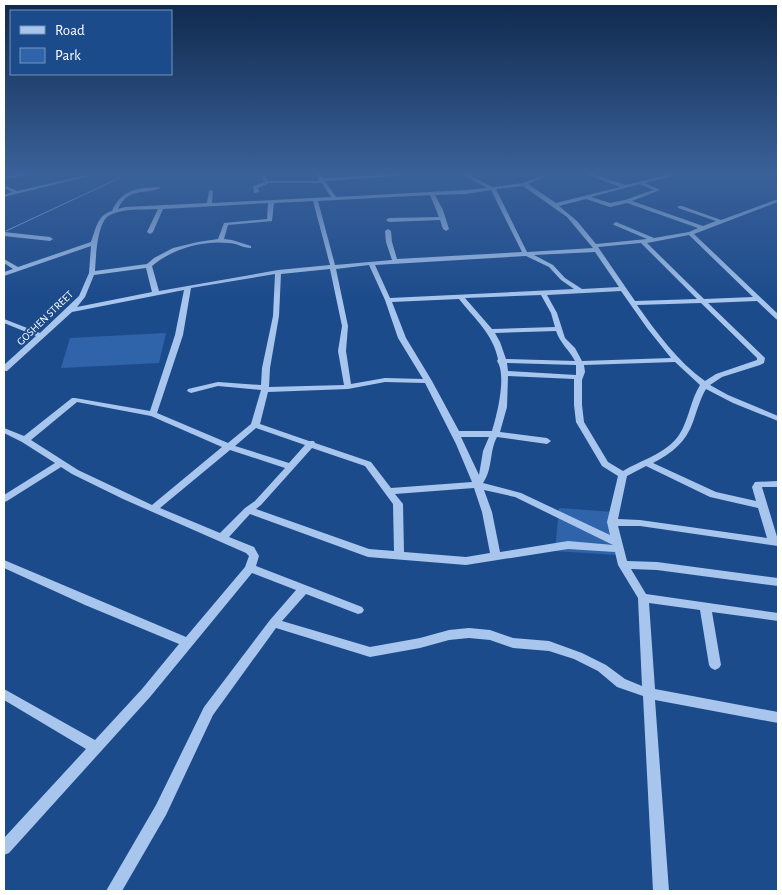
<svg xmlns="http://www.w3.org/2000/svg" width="782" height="895" font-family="'Alegreya Sans',sans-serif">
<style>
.green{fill:#2f64aa}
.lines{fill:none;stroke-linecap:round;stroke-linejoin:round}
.stream{stroke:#9bc0ef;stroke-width:1}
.minor{fill:#a8c6ed;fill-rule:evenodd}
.labels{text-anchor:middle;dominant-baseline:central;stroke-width:4;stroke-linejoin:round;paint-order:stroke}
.far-street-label{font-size:11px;fill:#fff;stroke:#1c4b8c}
</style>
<rect width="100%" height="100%" fill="#1c4b8c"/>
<g class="green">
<polygon points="166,333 159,363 61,368 70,338"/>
<polygon points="559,508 614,512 616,555 555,551"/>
</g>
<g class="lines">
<polyline class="stream" points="6,231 128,174"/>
<g class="minor">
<polygon points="26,174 36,174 4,179 4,177"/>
<polygon points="91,174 97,174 4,197 4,195 12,192 4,188 4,185 17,191"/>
<path d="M262,174h4v4l3,3h50l-3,-7h4l3,4 70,-4h18l-2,1 -84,6 11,16 130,-7 21,-2 -25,-14h5l26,13 30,-4 23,-9h5l-23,10 28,19 64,-16 -32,-12v-1h5l32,11 46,-11h6v1l-32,8 15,7 -28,11 71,25 13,-5 -38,-13v-2h4l39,14 57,-21v3l-84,32 84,80v6l-2,-1 -19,-18 -49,2 57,55 -1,5 -4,2 -38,12 -12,8 18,10 50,21v5l-45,-18 -27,-14c-6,10 -9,22 -13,33 -7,20 -21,31 -40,41l63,29 40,9 -4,-14 3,-5 23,-1v6h-16l16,53v6l-138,-20h-22l9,35 30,1 121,16v8l-121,-16 -26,-1 15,25 132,19v8l-66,-9 9,53 -2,3 -4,2 -4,-2 -2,-3 -9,-55 -51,-7 6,86 123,23v11l-123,-23 14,191h-16l-10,-195 -26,-9 -19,-16 -24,-12 -25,-8 -36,-3 -23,-8 -21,-2 -20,2 -29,8 -50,9 -94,-29 -63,87 -47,100 -44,76h-16l50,-86 48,-98 66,-87 26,-30 -44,-17 -102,124 -141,156 -5,2v-17l82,-89 -82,-49v-11l91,51 47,-51 37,-45 -94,-39 -81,-37v-8l182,77 59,-70 4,-11 -3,-3 -123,-54 -51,-25 -11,-7 -54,34 -3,1v-7l51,-32 -33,-21 -18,-9v-5l20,8 48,-38h3l75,13 25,-76 9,-45 -112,22 -65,59h-3v-6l32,-29 -32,-13v-4l36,14 39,-37 10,-23 2,-27 -87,30v-4l9,-3 -9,-6v-4l14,8 73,-25c5,-13 6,-27 21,-31 10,-22 25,-23 47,-24l2,1c-17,7 -33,-1 -43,21l7,-2 82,-4 2,-12 2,-1 2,1 -1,12 119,-6 -9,-14h-53l-11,5 1,4 -5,1 -1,-7 12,-4 -3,-4zM640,184l13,6 -28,10 -15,3 -19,-6zM523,186l44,31 26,31 -66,4 -31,-63zM491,190l31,62 -125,7 -5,-17 -1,-11 -3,-2 -3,2 1,11 6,18 -57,5 -17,-64 112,-6 9,22 -50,1 -3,2 3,2 51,-2 3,9 3,2 3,-2 -6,-19 -8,-15 31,-1zM586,199l24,8 17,-4 71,25 -9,4 -35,6 -38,-16 -3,2 1,1 33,14 -51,5 -19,-23 -18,-15zM313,201l17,64 -52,5 -119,21 -7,-25c20,-17 50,-26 77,-23 7,0 14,5 22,5v-2l-19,-6 -8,-1 4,-14 44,-4 2,-18zM268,203l-1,16 -43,4 -6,16 -20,3 -25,6 -19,10 -7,6 -52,7c1,-14 2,-50 15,-56 14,-7 32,-5 48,-6l-11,23 3,2 3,-2 10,-23zM689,235l64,62 -49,2 -57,-56zM641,243l56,56 -62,2 -37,-54zM595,252l24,35 -37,2 -17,-11 -12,-13 -19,-10zM526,256l23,11 12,13 13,9 -184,9 -15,-33zM369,265l16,35 13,38 25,41 -38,-1 -34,6 -5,-33 2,-25 -12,-57zM146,268l6,24 -75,15 8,-10 9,-22zM330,269l12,57 -4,25 6,34 -75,2 1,-19 9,-52 2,-42zM275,274l-2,42 -11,52 -1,17 -43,-3 -30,7 -1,2 4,2 27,-7 43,4 -10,34 -23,19 -71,-30 26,-78 8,-47zM621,291l26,37 24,30 -89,3 -7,-13 -10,-10 -8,-25 -10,-18zM541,295l10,18 4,14 -63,2 -27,-31zM459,299c15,19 34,35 39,60l-1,2c10,14 0,54 -5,70h-33l-27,-50 -26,-43 -14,-36zM701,303l56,55v2l-41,14 -11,7c-28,-20 -48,-48 -68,-76zM556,331c4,12 13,19 19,30l-69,-2 -6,-17 -5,-9zM675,362l25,23c-10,16 -11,35 -21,50 -13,19 -38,25 -56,36l-15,-9 -24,-40 -2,-17v-25l3,-8 -1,-7zM507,363l69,2v10l-68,-4zM508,376l66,3v26l2,17 26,44 16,10 -11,46 3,13 -89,-42 -38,-10c10,-14 6,-31 14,-46l50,7 4,-3 -4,-3 -47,-6 7,-25zM385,382l40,1 31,61 16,38 -81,6 -20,-26 -56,-19 -1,-2h-5l-49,-17 8,-32 80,-3zM77,402l74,14 71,31 -70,58 -74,-35 -47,-30zM256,428l49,17 -16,18 -54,-17zM461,437h28l-6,14 -4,24zM312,448l53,18 28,38 1,47 -25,-2 -113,-40 5,-4zM230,450l55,18 -30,33 -10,7 -25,25 -60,-25zM646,466l64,31 48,11 9,30 -127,-18 -22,-1 9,-43zM474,488l8,24 8,41 -24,4 -62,-5 -1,-48 -8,-10zM484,490l31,7 98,48 -45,-4 -68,11 -8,-40zM250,514l118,43 98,8 102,-16 47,3 3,13 20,33 4,88 -17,-7 -19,-14 -24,-12 -33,-12 -36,-3 -23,-8 -21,-2 -20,2 -29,8 -50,9 -88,-26 24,-27 52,20 4,-1 2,-3 -2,-3 -106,-41 3,-10 -5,-9 -25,-10z"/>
<polygon points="4,232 50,237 53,239 50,241 4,236"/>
</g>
</g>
<linearGradient id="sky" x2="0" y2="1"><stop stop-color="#0f294d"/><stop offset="0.58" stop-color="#3a6199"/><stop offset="1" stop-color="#3a6199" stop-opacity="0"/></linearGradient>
<rect width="782" height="299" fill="url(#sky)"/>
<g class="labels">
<g class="far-street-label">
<text transform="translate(45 318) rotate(-44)">GOSHEN STREET</text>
</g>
</g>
<rect width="782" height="895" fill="none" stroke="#ffffff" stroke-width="10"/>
<rect x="10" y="10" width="162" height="65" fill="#1c4b8c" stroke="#7793ba"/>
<rect x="20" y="26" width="25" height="8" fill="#a8c6ed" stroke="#7793ba"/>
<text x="55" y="35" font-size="15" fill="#ffffff">Road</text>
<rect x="20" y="48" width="25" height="15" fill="#2f64aa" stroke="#7793ba"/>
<text x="55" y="60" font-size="15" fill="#ffffff">Park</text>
</svg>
